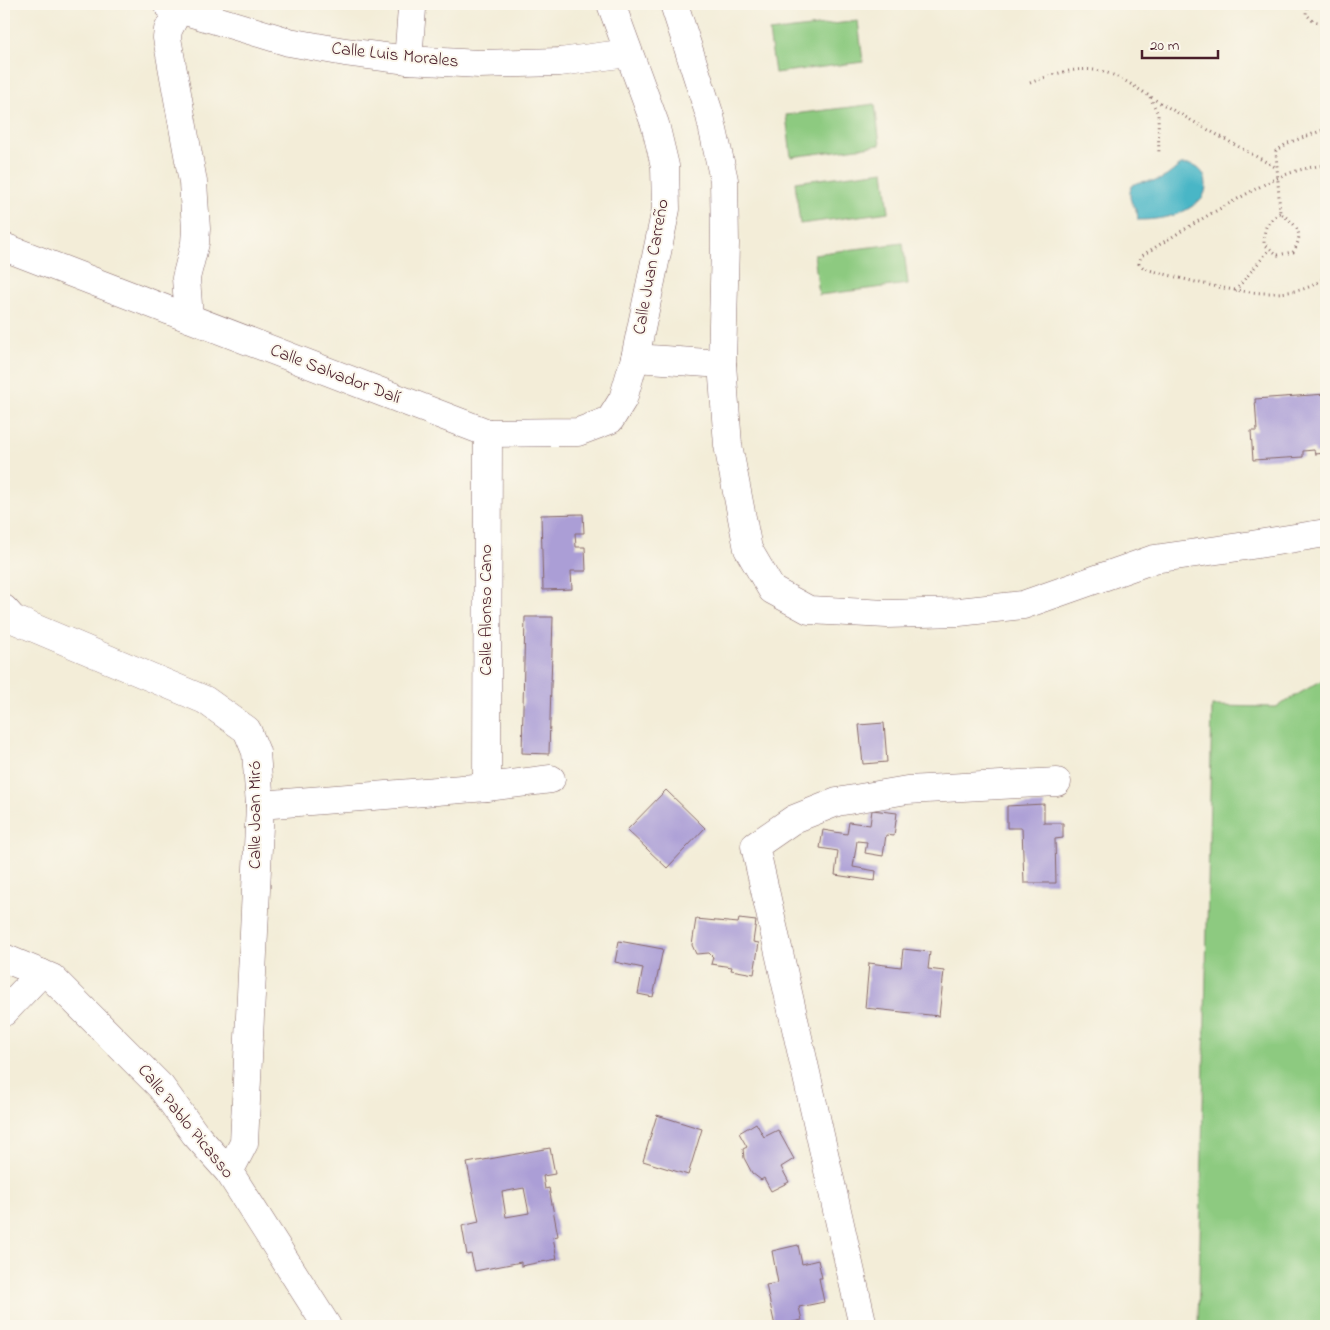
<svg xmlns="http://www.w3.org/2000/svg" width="1330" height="1330" font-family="'Indie Flower',sans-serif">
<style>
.green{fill:#8dca80;stroke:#6c7456}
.water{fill:#4ab6c6;stroke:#4a6a78}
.building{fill:#ab9ed6;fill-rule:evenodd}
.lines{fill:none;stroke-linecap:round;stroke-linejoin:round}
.minor-casing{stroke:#856768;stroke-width:29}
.path{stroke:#856768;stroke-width:3;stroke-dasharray:1 4;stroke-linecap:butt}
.minor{stroke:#fff;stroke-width:28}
.labels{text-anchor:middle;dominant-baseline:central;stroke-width:4;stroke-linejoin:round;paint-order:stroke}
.street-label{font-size:18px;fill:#4a1f2b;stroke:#fbf7ec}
</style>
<rect width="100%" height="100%" fill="#fbf7ec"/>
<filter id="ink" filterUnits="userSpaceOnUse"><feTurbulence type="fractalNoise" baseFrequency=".02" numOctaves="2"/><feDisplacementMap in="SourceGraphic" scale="10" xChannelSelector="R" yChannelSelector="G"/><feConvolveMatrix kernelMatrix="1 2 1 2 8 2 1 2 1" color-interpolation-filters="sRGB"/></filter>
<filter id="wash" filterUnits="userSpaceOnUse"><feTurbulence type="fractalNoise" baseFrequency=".0096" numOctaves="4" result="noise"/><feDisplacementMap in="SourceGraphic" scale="20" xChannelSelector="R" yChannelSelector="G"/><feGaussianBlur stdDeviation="1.12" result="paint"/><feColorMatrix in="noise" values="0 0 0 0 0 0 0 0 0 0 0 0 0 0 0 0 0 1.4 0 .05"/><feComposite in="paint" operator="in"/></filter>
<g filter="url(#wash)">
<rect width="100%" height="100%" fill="#f3edd8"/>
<g class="green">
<polygon points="858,21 863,62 775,73 769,32"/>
<polygon points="875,104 880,145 791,157 786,115"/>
<polygon points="884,171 889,212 800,224 795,182"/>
<polygon points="903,243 908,284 819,295 814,254"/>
<polygon points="1326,678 1326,1326 1198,1326 1212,706 1276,707"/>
</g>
<path class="water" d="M1181,165c5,0 10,-1 15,2 12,6 13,25 4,33 -17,16 -40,20 -62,20 0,-13 -8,-14 -8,-25 -1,-19 21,-11 31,-16 8,-3 13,-10 20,-14z"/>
<g id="blocks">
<g class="building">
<polygon points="1326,394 1326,453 1315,454 1314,450 1303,451 1303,457 1253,460 1251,431 1257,431 1255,399"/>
<polygon points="583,514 584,533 575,533 576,547 585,547 586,571 571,571 572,589 543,590 541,515"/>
<polygon points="525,617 553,617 549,754 522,753"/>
<polygon points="884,723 887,762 863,764 859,725"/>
<polygon points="666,790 705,828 667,868 627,830"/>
<polygon points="1044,804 1044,823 1063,823 1063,838 1055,839 1056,883 1024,883 1022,828 1007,828 1007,806"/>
<polygon points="872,810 897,813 894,836 886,835 883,856 865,853 867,842 857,841 853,867 876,871 875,881 835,875 838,851 820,848 823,830 847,834 849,822 870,825"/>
<polygon points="696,919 738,923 739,919 756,921 753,942 759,943 754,974 731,970 732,967 711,964 713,957 709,953 696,954 692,945"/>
<polygon points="619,941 663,949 653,997 638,994 643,968 615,962"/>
<polygon points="903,949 930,952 928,969 944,971 939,1016 865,1008 869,963 901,967"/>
<polygon points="657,1115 702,1129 688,1175 643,1161"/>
<polygon points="756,1123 764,1137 778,1130 794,1159 781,1167 789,1182 771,1191 764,1178 761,1180 752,1173 744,1158 743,1149 747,1147 739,1133"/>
<path d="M550,1148l5,26 -12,2 2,13 4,-1 9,48 -5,1 4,22 -36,7v-4l-46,9 -4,-17 -4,1 -5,-29 17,-4 -12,-59zM524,1188l5,25 -23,4 -4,-25z"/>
<polygon points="798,1245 802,1264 818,1260 822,1278 819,1278 824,1302 799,1307 802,1320 775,1326 766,1285 778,1283 772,1251"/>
</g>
</g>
</g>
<g filter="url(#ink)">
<use href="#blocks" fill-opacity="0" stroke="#856768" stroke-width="1"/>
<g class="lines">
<defs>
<g id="minor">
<polyline points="167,4 179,9 289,42 345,52 408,60 479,64 560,62 628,53"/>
<polyline points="179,9 168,30 167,38 193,182 196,229 195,243 186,278 189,318"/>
<polyline points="408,60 412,9"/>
<polyline points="4,247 488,433 578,432 610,420 623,399 635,358 666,209 665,166 655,124 611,4"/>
<polyline points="635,358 722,364 725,244 724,180 710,116 674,4"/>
<polyline points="722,364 728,445 748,549 772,590 809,610 887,614 959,612 1023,605 1154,559 1239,547 1326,533"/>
<polyline points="4,609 13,619 205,700 247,730 256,752 260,805 244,1143 229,1172"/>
<polyline points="487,787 488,433"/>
<polyline points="260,805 487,787 551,779"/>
<polyline points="4,958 52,978 161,1087 195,1134 229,1172 327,1326"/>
<polyline points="4,1012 41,973"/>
<polyline points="863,1326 755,846 794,819 837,802 907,790 1057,782"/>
</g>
</defs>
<use href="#minor" class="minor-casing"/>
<g class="path">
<polyline points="1310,4 1307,6 1306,14 1313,21 1326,24"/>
<path d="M1030,83c23,-9 49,-18 74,-11 22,6 40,22 60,33 37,21 75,42 113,63"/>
<polyline points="1150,97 1158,114 1159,155"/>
<path d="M1326,165c-37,4 -60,18 -92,36 -32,17 -62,36 -93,55l-2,8 6,5c46,11 143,44 181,7"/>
<path d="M1280,213c-14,10 -16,13 -16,31l14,11 15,-3c12,-19 4,-27 -13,-39l-4,-62 12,-8 38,-14"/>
<polyline points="1235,291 1269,250"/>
</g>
<use href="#minor" class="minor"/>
</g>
</g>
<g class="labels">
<g class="street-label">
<text transform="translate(395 56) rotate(6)">Calle Luis Morales</text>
<text transform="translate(652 267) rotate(-80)">Calle Juan Carreño</text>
<text transform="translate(335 375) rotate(21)">Calle Salvador Dalí</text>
<text transform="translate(487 610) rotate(-90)">Calle Alonso Cano</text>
<text transform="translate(256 815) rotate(-90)">Calle Joan Miró</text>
<text transform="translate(185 1122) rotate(51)">Calle Pablo Picasso</text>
</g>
</g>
<rect width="1330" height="1330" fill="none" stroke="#fbf7ec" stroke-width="20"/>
<path d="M1142 50v8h76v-8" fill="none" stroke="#4a1f2b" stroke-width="2.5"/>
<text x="1150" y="50" font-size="15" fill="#4a1f2b" stroke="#fbf7ec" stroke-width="4" paint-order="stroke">20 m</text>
</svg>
